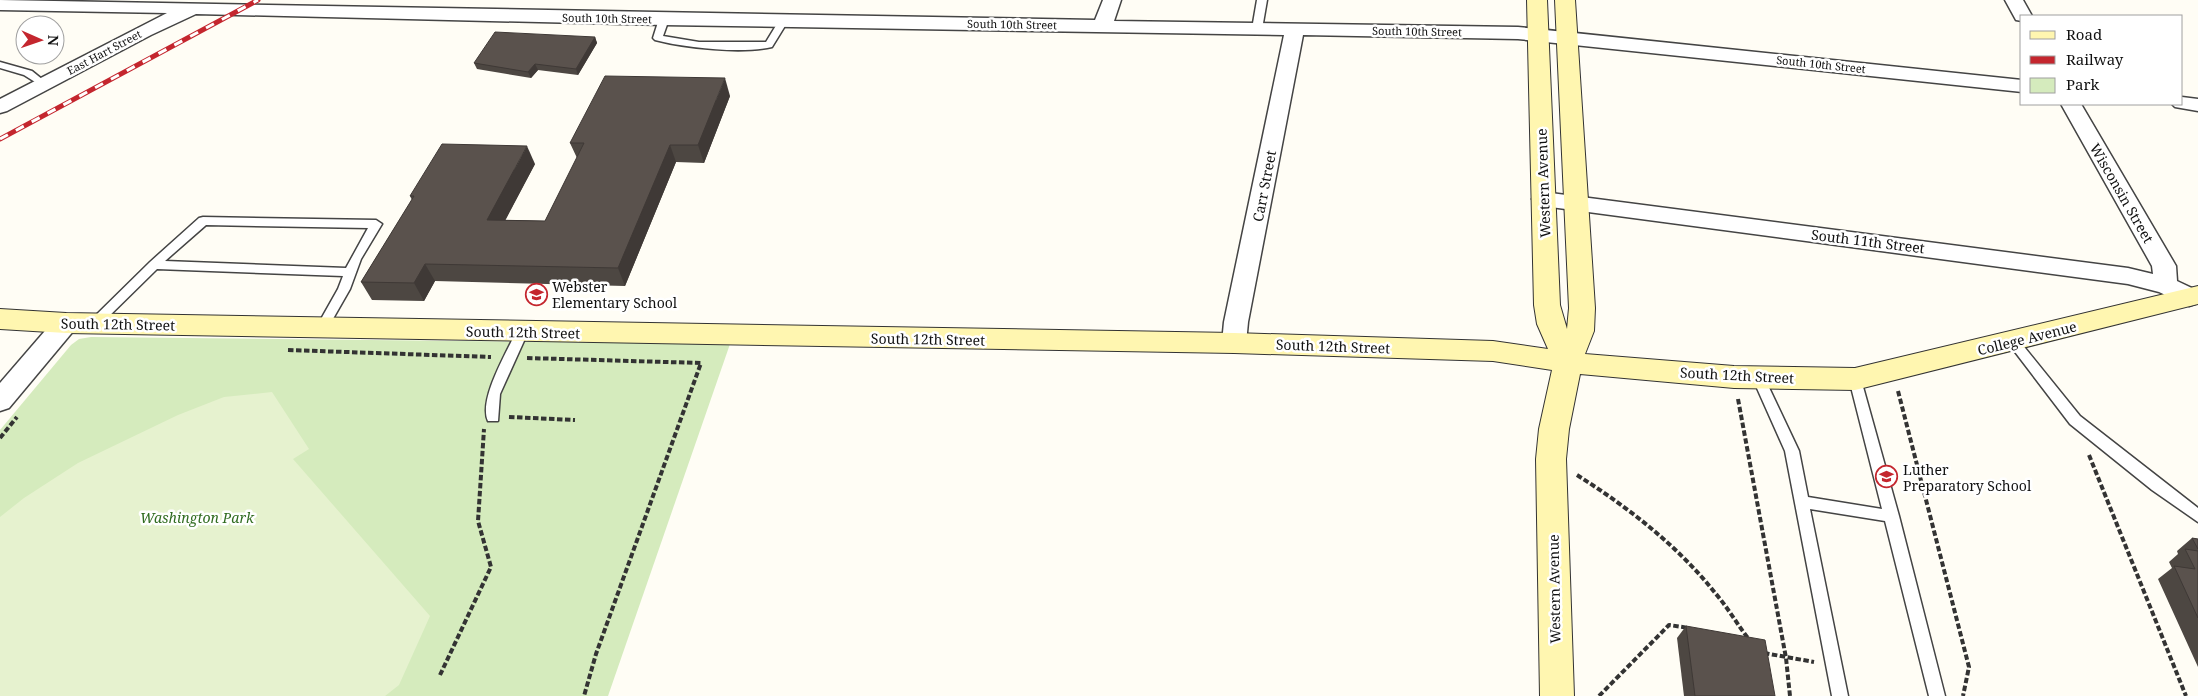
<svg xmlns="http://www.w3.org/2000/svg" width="2198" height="696" font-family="'Noto Serif',serif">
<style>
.green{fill:#d5ebbd}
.pitch{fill:#e6f2cf}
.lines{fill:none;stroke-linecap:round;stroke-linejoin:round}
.lane-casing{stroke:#444;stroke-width:3}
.street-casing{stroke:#444;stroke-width:3}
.secondary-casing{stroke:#333;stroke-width:2}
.path{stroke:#333;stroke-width:4;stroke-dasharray:5.5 2.5;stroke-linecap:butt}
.lane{fill:#fff;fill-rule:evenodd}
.street{fill:#fff;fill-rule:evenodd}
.secondary{fill:#fff6b0;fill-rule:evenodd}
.rail-casing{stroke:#c4262e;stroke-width:5}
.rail{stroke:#fff;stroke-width:3;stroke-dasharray:9;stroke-linecap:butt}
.wall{fill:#4d4742}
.shaded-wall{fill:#3f3936}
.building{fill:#5a524d;stroke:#3f3936}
.labels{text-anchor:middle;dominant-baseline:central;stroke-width:5;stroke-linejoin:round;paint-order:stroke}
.far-street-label{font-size:11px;fill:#111;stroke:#fff}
.street-label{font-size:14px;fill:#111;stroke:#fff}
.poi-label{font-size:14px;fill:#111;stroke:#fff;text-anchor:start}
.park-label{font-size:14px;font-style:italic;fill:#2f6b1f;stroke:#fff}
</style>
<rect width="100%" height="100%" fill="#fffdf5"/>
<polygon class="green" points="91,337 730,344 608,696 0,696 0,430 71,345 79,339"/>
<polygon class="pitch" points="272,392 309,449 293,459 430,616 399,685 385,696 0,696 0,517 24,498 78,463 178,415 224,397"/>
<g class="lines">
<defs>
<g id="lane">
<polygon points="1257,0 1267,0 1262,29 1257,32 1252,29"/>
<path d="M664,16l5,3 -6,17 36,6h67l14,-23h6l2,2 -16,26c-31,7 -86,1 -117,-7l-2,-2 6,-19z"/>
<polygon points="0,62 32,71 48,84 43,87 24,75 0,68"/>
<path d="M203,217l173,3 6,4 -21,35 -11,30 -24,42 -4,2 -6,-5 22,-39 5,-13 -186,-7 -58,57h-8l-2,-3 2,-3 59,-58 49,-44zM206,225l162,3 -22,40 -181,-7z"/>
<path d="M522,327l6,5 -28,62 -2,27h-10c-10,-21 19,-69 28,-89z"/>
<polygon points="2013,336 2017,338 2080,416 2198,508 2198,522 2152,490 2070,424 2009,344 2007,341"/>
<polygon points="1758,372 1763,374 1764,377 1799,451 1808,497 1882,509 1849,379 1850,376 1860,376 1899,516 1945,696 1929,696 1885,521 1810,509 1848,696 1832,696 1785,451 1752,377 1753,374"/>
</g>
<g id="street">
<polygon points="0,0 1095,20 1103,0 1121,0 1114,21 1518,27 2022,80 2022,92 1518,39 1303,35 1248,322 1246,343 1243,350 1234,352 1225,350 1222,343 1224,322 1284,35 664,25 196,14 151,35 7,111 0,113 0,99 167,13 0,10"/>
<polygon points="2005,0 2023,0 2032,16 2022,16 2022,21 2016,20"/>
<polygon points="2182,97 2198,99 2198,111 2175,107 2172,104 2182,104"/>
<polygon points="2061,104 2081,104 2176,266 2177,281 2198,291 2198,303 2189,306 2159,292 2128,284 1543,206 1535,204 1532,199 1535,194 1543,192 2128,268 2153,274 2152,266"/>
<polygon points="66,314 75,317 78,323 75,329 9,408 0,411 0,383 57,317"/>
</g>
<polygon id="secondary" points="1527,0 1547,0 1560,305 1567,329 1569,308 1555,0 1575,0 1595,308 1594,331 1585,354 1734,366 1855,368 2198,286 2198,304 1855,390 1734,388 1580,374 1569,429 1566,459 1574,696 1540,696 1536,459 1539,429 1552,370 1493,361 1234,353 66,333 0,329 0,309 66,313 1234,333 1493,341 1548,349 1537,324 1534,305"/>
</defs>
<use href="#lane" class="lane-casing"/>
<use href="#street" class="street-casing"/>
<use href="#secondary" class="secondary-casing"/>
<g class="path">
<polyline points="288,350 491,357"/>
<polyline points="527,358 701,363 596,654 584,696"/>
<polyline points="1898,391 1969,667 1963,696"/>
<polyline points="1738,399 1786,658 1790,696"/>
<polyline points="509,417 575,420"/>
<polyline points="0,438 17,417"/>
<polyline points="2089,455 2186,696"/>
<path d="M1577,475c52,33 101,71 139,119 12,14 21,30 32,44"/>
<polyline points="1764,653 1814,662"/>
<polyline points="440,675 491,567 478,521 484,429"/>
<polyline points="1599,696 1669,625 1689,628"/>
</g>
<use href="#lane" class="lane"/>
<use href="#street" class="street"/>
<use href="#secondary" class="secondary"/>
<defs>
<polyline id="rail" points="0,139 258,0"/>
</defs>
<use href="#rail" class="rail-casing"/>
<use href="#rail" class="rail"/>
</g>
<g class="wall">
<polygon points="595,37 597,43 578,75 538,70 531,78 477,69 474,63"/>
<polygon points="730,96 704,163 676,162 625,286 435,281 424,301 372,300 361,282 412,200 410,196 535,164 505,220 545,221 577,158 570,143"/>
<polygon points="2192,538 2198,539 2198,667 2158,579 2172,568 2169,562 2178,554 2177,551"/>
<polygon points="1686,626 1775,696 1684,696 1677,638"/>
</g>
<g class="shaded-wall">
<polygon points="595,37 597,43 578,75 576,69"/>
<polygon points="535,64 538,70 531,78 528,72"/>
<polygon points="725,78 730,96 704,163 698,145"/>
<polygon points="670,145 676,162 625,286 618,268"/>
<polygon points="527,146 535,164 496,238 487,220"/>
<polygon points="425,264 435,281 424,301 414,283"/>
</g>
<g class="building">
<polygon points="495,32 595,37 576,69 535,64 528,72 474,63"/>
<polygon points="605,76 725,78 698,145 670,145 618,268 425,264 414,283 361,282 414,196 410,196 442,144 527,146 487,220 545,221 584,143 570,143"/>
<polygon points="2192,538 2198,539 2198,549"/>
<polygon points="2185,549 2198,551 2198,618 2174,566 2195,569"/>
<polygon points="1686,626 1765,640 1775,696 1695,696"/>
</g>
<defs>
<symbol id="school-ring" viewBox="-11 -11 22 22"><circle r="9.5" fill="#fff" stroke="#c4262e" stroke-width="1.5"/><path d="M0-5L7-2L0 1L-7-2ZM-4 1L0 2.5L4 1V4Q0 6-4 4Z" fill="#c4262e"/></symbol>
</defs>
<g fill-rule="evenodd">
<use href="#school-ring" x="524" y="282" width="25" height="25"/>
<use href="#school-ring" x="1874" y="464" width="25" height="25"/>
</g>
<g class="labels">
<g class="far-street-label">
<text transform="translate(607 18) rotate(1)">South 10th Street</text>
<text transform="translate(1012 24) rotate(1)">South 10th Street</text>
<text transform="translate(1417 31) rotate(1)">South 10th Street</text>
<text transform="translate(104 52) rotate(-28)">East Hart Street</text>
<text transform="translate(1821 64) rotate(6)">South 10th Street</text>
</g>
<g class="street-label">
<text transform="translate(1543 183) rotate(-92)">Western Avenue</text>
<text transform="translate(1264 186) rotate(-79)">Carr Street</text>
<text transform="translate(2122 193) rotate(60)">Wisconsin Street</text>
<text transform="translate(1868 241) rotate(7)">South 11th Street</text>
<text transform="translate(118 324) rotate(1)">South 12th Street</text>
<text transform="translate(523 332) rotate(1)">South 12th Street</text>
<text transform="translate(2027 338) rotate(-14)">College Avenue</text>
<text transform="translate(928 339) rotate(1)">South 12th Street</text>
<text transform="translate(1333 346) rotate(2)">South 12th Street</text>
<text transform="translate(1737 375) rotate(3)">South 12th Street</text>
<text transform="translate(1554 589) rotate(-91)">Western Avenue</text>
</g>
<g class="poi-label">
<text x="552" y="286">Webster<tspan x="552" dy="16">Elementary School</tspan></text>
<text x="1903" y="469">Luther<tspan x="1903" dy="16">Preparatory School</tspan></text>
</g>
<g class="park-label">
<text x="197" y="517">Washington Park</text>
</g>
</g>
<rect x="2020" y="15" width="162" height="90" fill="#ffffff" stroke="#a0a0a0"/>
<rect x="2030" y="31" width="25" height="8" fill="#fff6b0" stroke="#a0a0a0"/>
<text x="2066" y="40" font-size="15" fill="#111111">Road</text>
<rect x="2030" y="56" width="25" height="8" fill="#c4262e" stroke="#a0a0a0"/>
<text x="2066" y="65" font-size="15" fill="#111111">Railway</text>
<rect x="2030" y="78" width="25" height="15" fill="#d5ebbd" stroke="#a0a0a0"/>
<text x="2066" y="90" font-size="15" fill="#111111">Park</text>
<g transform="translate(40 40) rotate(92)"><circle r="24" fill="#ffffff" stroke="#a0a0a0"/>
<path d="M0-4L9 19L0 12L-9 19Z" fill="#c4262e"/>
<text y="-8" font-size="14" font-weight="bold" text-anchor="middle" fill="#111111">N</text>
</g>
</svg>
